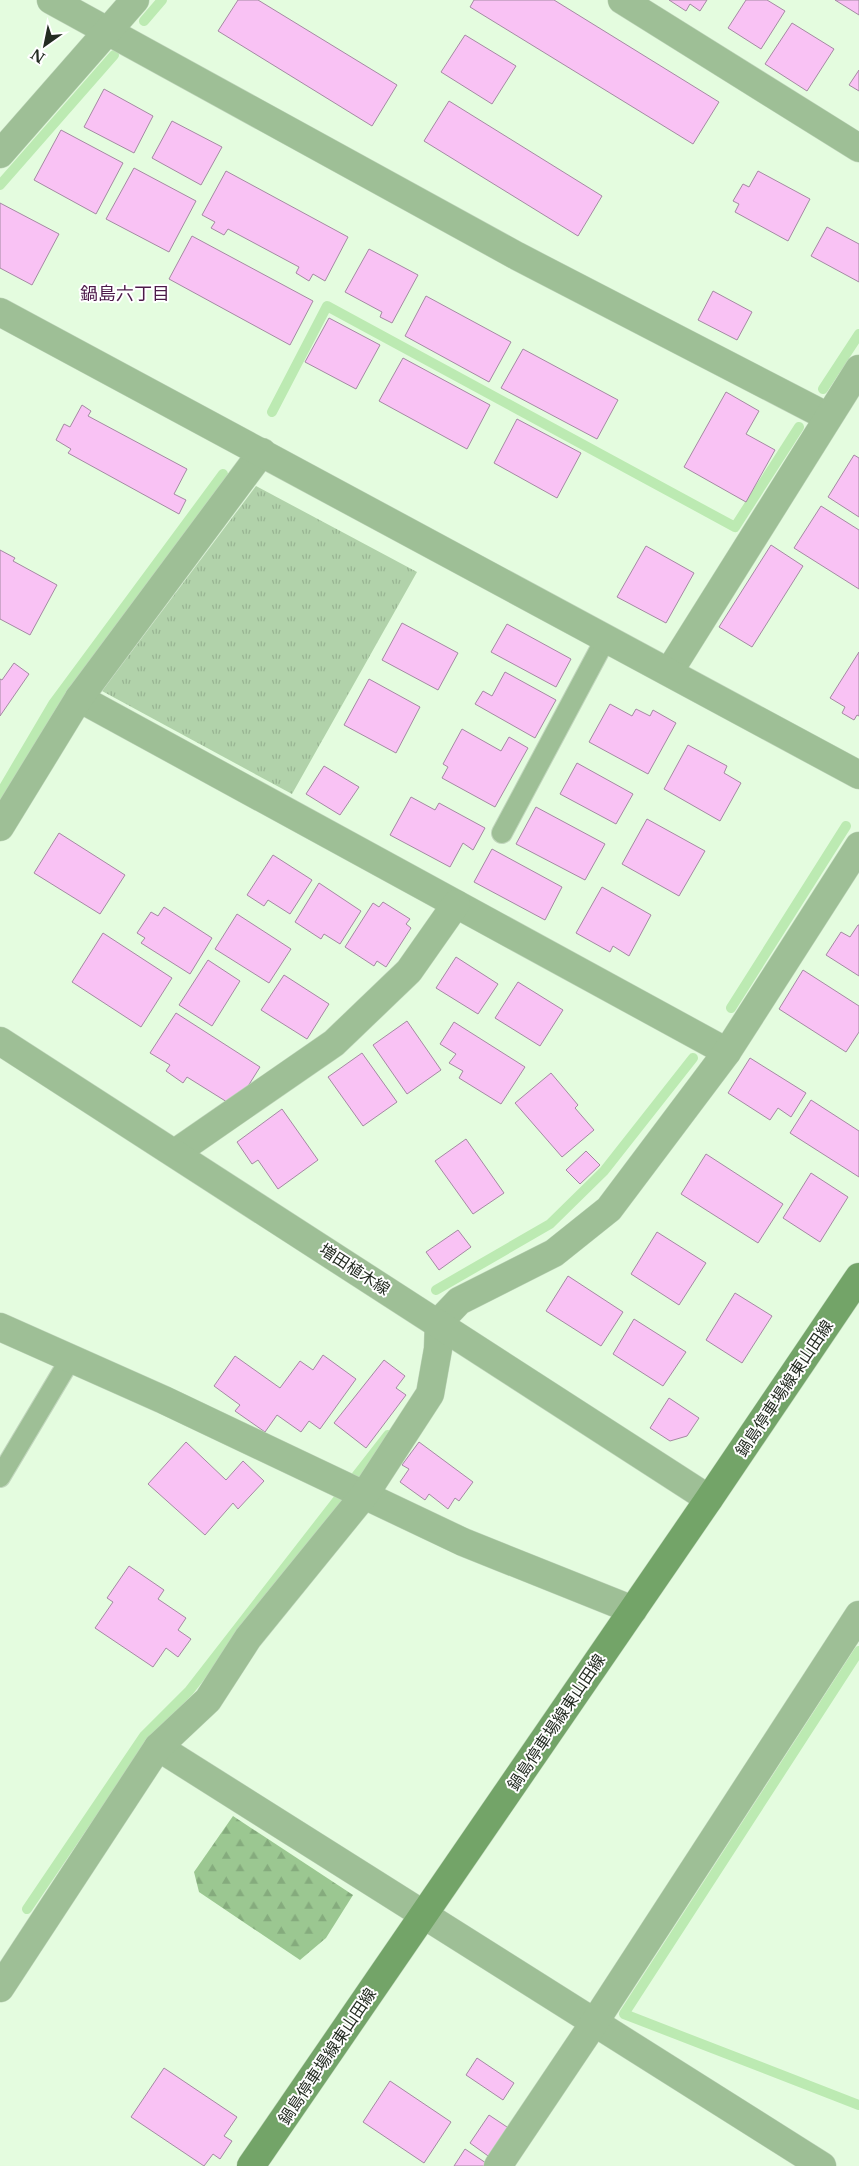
<svg xmlns="http://www.w3.org/2000/svg" width="859" height="2166" font-family="'Libre Baskerville','Noto Sans JP',serif">
<style>
.forest{fill:url(#forest-firs)}
.park{fill:url(#park-tufts)}
.lines{fill:none;stroke-linecap:round;stroke-linejoin:round}
.stream{stroke:#bceab2;stroke-width:10}
.building{fill:#f9c2f4;stroke:#a48aa2}
.service-casing{stroke:#c1d6bd;stroke-width:22}
.minor-casing{stroke:#c1d6bd;stroke-width:29}
.tertiary-casing{stroke:#c1d6bd;stroke-width:29}
.secondary-casing{stroke:#c1d6bd;stroke-width:29}
.service{stroke:#9ebf96;stroke-width:20}
.minor{stroke:#9ebf96;stroke-width:28}
.tertiary{stroke:#9ebf96;stroke-width:28}
.secondary{stroke:#73a468;stroke-width:28}
.labels{text-anchor:middle;dominant-baseline:central;stroke-width:4;stroke-linejoin:round;paint-order:stroke}
.street-label{font-size:16px;fill:#232b21;stroke:#fff}
.neighbourhood-label{font-size:18px;fill:#4c1a49;stroke:#fff}
</style>
<defs>
<pattern id="forest-firs" width="22" height="20" patternUnits="userSpaceOnUse" patternTransform="scale(1.25)"><rect width="22" height="20" fill="#9bc791"/><path d="M5 1l3.5 6h-7zM16 11l3.5 6h-7z" fill="#85ab7d"/></pattern>
<pattern id="park-tufts" width="24" height="20" patternUnits="userSpaceOnUse" patternTransform="scale(1.25)"><rect width="24" height="20" fill="#b1d2aa"/><path d="M3 7l-1-3M5 7V3M7 7l1-3M15 17l-1-3M17 17v-4M19 17l1-3" fill="none" stroke="#98b492"/></pattern>
</defs>
<rect width="100%" height="100%" fill="#e4fcdf"/>
<polygon class="forest" points="233,1816 353,1895 326,1938 300,1960 199,1892 194,1872"/>
<polygon class="park" points="256,486 417,572 292,794 102,691"/>
<g class="lines">
<g class="stream">
<polyline points="144,21 162,0"/>
<polyline points="0,185 114,55"/>
<polyline points="823,389 859,334"/>
<polyline points="272,412 327,306 735,527 799,427"/>
<polyline points="0,794 53,704 223,474"/>
<polyline points="731,1008 846,826"/>
<polyline points="436,1290 550,1224 604,1171 693,1058"/>
<polyline points="859,1651 624,2014 859,2105"/>
<polyline points="27,1909 144,1736 189,1691 388,1435"/>
</g>
</g>
<g class="building">
<polygon points="238,0 258,0 397,85 372,126 218,31"/>
<polygon points="474,0 554,0 719,102 693,144 470,7"/>
<polygon points="669,0 707,0 700,11 690,4 686,11"/>
<polygon points="746,0 767,0 785,11 761,49 728,28"/>
<polygon points="835,0 859,0 859,15"/>
<polygon points="792,23 834,49 807,91 765,64"/>
<polygon points="465,35 516,66 492,104 441,72"/>
<polygon points="859,70 859,91 849,85"/>
<polygon points="104,89 153,116 134,153 84,127"/>
<polygon points="449,101 602,196 578,236 424,141"/>
<polygon points="172,121 222,147 201,185 152,158"/>
<polygon points="61,130 123,163 96,214 34,180"/>
<polygon points="134,168 196,201 169,252 106,219"/>
<polygon points="226,171 348,237 325,281 313,274 309,281 296,273 299,267 228,229 224,235 211,228 215,222 202,215"/>
<polygon points="758,171 810,199 788,241 735,212 739,204 733,201 743,184 749,187"/>
<polygon points="0,203 59,234 32,285 0,268"/>
<polygon points="827,227 859,244 859,282 811,256"/>
<polygon points="192,236 313,301 290,345 169,279"/>
<polygon points="369,249 418,275 392,323 380,317 382,312 345,292"/>
<polygon points="713,291 752,312 737,340 698,320"/>
<polygon points="426,296 511,342 489,382 405,336"/>
<polygon points="329,318 380,345 356,389 305,362"/>
<polygon points="523,349 618,400 597,439 501,388"/>
<polygon points="403,358 490,405 467,449 379,401"/>
<polygon points="726,392 759,411 746,434 775,450 746,502 684,467"/>
<polygon points="82,405 91,411 88,416 187,469 174,494 186,500 179,514 68,453 71,449 56,440 64,424 70,427"/>
<polygon points="517,419 581,453 557,498 494,463"/>
<polygon points="854,455 859,458 859,517 828,497"/>
<polygon points="821,506 859,530 859,589 794,548"/>
<polygon points="771,545 803,566 752,647 719,627"/>
<polygon points="646,546 694,573 666,623 617,597"/>
<polygon points="0,550 15,558 13,561 57,585 30,635 0,619"/>
<polygon points="402,623 458,653 438,690 382,660"/>
<polygon points="507,624 571,659 556,687 491,652"/>
<polygon points="859,652 859,716 857,715 854,720 842,713 845,707 830,698"/>
<polygon points="14,663 29,674 0,716 0,679 2,680"/>
<polygon points="505,672 556,700 535,738 475,704 483,691 492,696"/>
<polygon points="369,679 420,707 396,753 344,725"/>
<polygon points="610,704 632,716 636,709 650,716 653,710 676,723 648,774 589,742"/>
<polygon points="462,729 501,751 509,737 528,748 495,807 442,778 448,767 443,764"/>
<polygon points="688,745 727,766 724,773 741,783 720,821 664,789"/>
<polygon points="577,763 633,794 616,824 560,794"/>
<polygon points="324,766 359,787 340,815 306,794"/>
<polygon points="411,797 435,810 439,803 485,828 473,850 463,843 450,867 390,835"/>
<polygon points="536,807 605,844 585,880 516,844"/>
<polygon points="647,819 705,851 679,896 622,864"/>
<polygon points="59,833 125,875 100,914 34,873"/>
<polygon points="492,849 562,887 545,920 474,882"/>
<polygon points="273,855 312,880 290,914 268,900 264,906 247,895"/>
<polygon points="319,883 361,911 340,944 324,934 321,939 295,922"/>
<polygon points="602,887 651,915 629,956 613,946 610,952 576,933"/>
<polygon points="383,902 410,919 406,924 411,928 386,967 377,961 374,966 345,947 373,903 379,907"/>
<polygon points="164,907 212,938 190,974 141,943 145,938 137,933 151,912 158,916"/>
<polygon points="237,914 291,949 269,983 215,949"/>
<polygon points="858,925 859,925 859,976 826,955 841,932 850,937"/>
<polygon points="103,933 172,978 141,1027 72,982"/>
<polygon points="456,957 498,984 478,1014 436,988"/>
<polygon points="208,960 240,981 212,1026 179,1005"/>
<polygon points="803,970 859,1006 859,1032 846,1052 779,1009"/>
<polygon points="284,975 329,1004 307,1039 261,1010"/>
<polygon points="518,982 563,1010 540,1046 495,1018"/>
<polygon points="176,1013 260,1067 235,1107 187,1077 183,1083 166,1071 170,1065 150,1053"/>
<polygon points="407,1021 441,1070 407,1094 373,1045"/>
<polygon points="454,1022 525,1067 501,1104 459,1078 463,1071 449,1063 456,1054 440,1044"/>
<polygon points="362,1053 397,1102 363,1126 328,1077"/>
<polygon points="750,1058 806,1093 791,1117 778,1108 770,1120 728,1093"/>
<polygon points="551,1073 578,1105 575,1108 594,1130 562,1157 515,1103"/>
<polygon points="811,1100 859,1131 859,1177 790,1133"/>
<polygon points="282,1109 318,1160 278,1189 258,1160 252,1164 237,1142"/>
<polygon points="466,1139 504,1193 473,1214 435,1161"/>
<polygon points="586,1151 600,1165 580,1184 566,1170"/>
<polygon points="706,1154 783,1204 758,1243 681,1194"/>
<polygon points="811,1173 848,1197 820,1242 783,1218"/>
<polygon points="458,1230 471,1247 439,1270 426,1252"/>
<polygon points="657,1232 706,1263 679,1305 631,1274"/>
<polygon points="568,1276 623,1312 601,1346 546,1311"/>
<polygon points="735,1293 772,1316 742,1363 706,1340"/>
<polygon points="634,1319 686,1352 663,1386 613,1354"/>
<polygon points="323,1355 356,1379 320,1429 309,1421 301,1432 277,1415 265,1432 235,1411 240,1405 214,1386 235,1356 280,1388 300,1361 313,1370"/>
<polygon points="384,1360 405,1376 396,1388 406,1395 366,1448 334,1423"/>
<polygon points="669,1398 699,1418 687,1436 670,1441 650,1428"/>
<polygon points="186,1442 226,1480 243,1461 264,1481 238,1509 233,1503 205,1535 148,1484"/>
<polygon points="419,1442 473,1482 459,1501 455,1498 448,1509 429,1494 425,1500 400,1482 409,1469 402,1465"/>
<polygon points="129,1566 164,1590 158,1599 186,1618 178,1630 191,1639 178,1657 166,1648 153,1667 95,1628 113,1602 107,1598"/>
<polygon points="477,2058 514,2083 503,2100 466,2075"/>
<polygon points="164,2068 237,2117 224,2136 232,2141 220,2159 213,2154 204,2166 131,2117"/>
<polygon points="390,2081 451,2122 424,2163 363,2122"/>
<polygon points="489,2115 510,2129 491,2158 470,2143"/>
<polygon points="465,2149 486,2163 484,2166 454,2166"/>
</g>
<g class="lines">
<defs>
<g id="service">
<polyline points="502,833 606,638"/>
<polyline points="0,1477 71,1358"/>
</g>
<g id="minor">
<polyline points="51,0 517,256 828,417"/>
<polyline points="622,0 859,148"/>
<polyline points="0,154 135,0"/>
<polyline points="669,672 859,369"/>
<polyline points="79,698 727,1052"/>
<polyline points="0,827 79,698 262,452"/>
<polyline points="175,1153 334,1043 409,971 456,904"/>
<polyline points="0,1327 164,1400 463,1542 633,1610"/>
<polyline points="158,1747 822,2166"/>
<polyline points="0,1988 158,1747 208,1700 248,1638 365,1494 430,1394 438,1349 439,1322 459,1301 554,1253 609,1209 727,1052 859,846"/>
<polyline points="498,2166 594,2023 859,1615"/>
</g>
<g id="tertiary">
<polyline points="0,312 859,775"/>
<polyline points="0,1041 709,1499"/>
</g>
<polyline id="secondary" points="251,2166 709,1499 859,1277"/>
</defs>
<use href="#service" class="service-casing"/>
<use href="#minor" class="minor-casing"/>
<use href="#tertiary" class="tertiary-casing"/>
<use href="#secondary" class="secondary-casing"/>
<use href="#service" class="service"/>
<use href="#minor" class="minor"/>
<use href="#tertiary" class="tertiary"/>
<use href="#secondary" class="secondary"/>
</g>
<g class="labels">
<g class="street-label">
<text transform="translate(355 1269) rotate(33)">増田植木線</text>
<text transform="translate(784 1388) rotate(-56)">鍋島停車場線東山田線</text>
<text transform="translate(556 1722) rotate(-56)">鍋島停車場線東山田線</text>
<text transform="translate(327 2056) rotate(-56)">鍋島停車場線東山田線</text>
</g>
<g class="neighbourhood-label">
<text x="125" y="294">鍋島六丁目</text>
</g>
</g>
<g transform="translate(45 45) rotate(213)" stroke="#ffffff" stroke-width="4" paint-order="stroke">
<path d="M0-4L9 19L0 12L-9 19Z" fill="#232b21"/>
<text y="-8" font-size="14" font-weight="bold" text-anchor="middle" fill="#232b21">N</text>
</g>
</svg>
